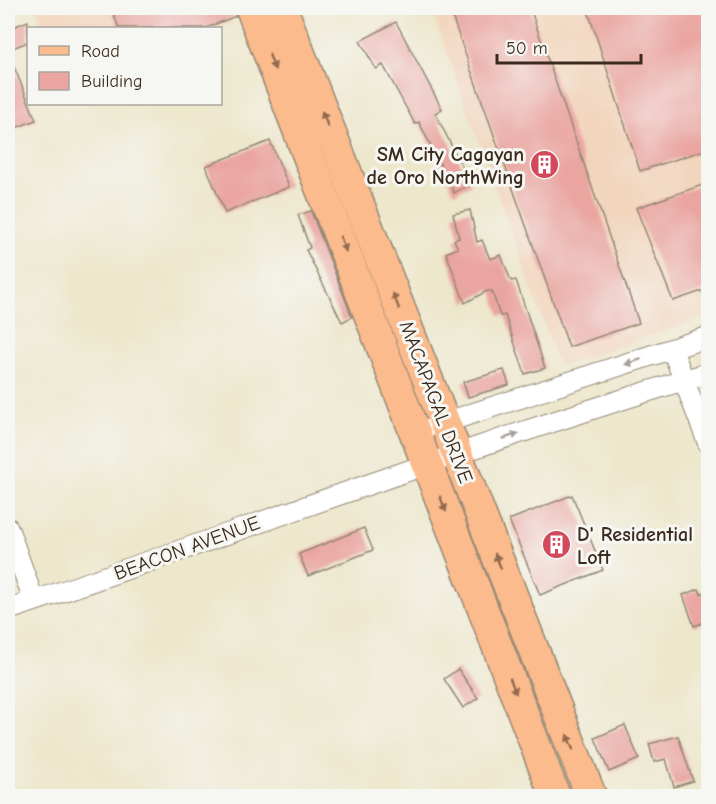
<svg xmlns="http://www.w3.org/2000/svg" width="716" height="804" font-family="'Comic Neue',sans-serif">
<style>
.built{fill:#f2d5bd}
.building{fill:#eaa5a0}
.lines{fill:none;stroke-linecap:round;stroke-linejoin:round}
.minor-casing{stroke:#948875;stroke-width:22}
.primary-casing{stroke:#948875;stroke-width:33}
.minor{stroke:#fff;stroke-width:20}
.primary{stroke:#fbbb8c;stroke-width:30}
.oneway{fill:#916b50}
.oneway2{fill:#a79f9a}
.labels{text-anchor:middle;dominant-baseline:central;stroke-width:6;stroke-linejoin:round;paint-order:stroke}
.poi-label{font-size:20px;font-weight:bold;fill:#3b2a1e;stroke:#f6f6f2;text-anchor:end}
.street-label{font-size:20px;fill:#3b2a1e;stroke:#f6f6f2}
</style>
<rect width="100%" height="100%" fill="#f6f6f2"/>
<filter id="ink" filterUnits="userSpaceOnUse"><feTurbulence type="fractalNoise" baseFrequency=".0167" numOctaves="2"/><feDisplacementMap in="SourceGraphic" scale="12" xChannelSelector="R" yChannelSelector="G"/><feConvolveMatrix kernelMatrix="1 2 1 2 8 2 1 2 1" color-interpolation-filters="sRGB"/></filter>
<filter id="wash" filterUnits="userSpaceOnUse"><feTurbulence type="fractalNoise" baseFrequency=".008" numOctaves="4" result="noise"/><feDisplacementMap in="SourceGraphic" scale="24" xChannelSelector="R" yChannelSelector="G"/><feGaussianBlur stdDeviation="1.35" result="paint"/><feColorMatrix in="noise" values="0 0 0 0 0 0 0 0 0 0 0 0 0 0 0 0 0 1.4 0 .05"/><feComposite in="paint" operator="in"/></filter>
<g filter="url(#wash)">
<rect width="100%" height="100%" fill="#ede7cc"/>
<g class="built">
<polygon points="36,8 226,8 232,24 219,28 44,28"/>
<polygon points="431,8 708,8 708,317 559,366"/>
</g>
<g id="blocks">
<g class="building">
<polygon points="111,8 234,8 236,16 206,28 119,28"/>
<polygon points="449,8 530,8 639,323 569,347"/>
<polygon points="587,8 708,8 708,149 640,171"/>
<polygon points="28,21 28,42 8,50 8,29"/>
<polygon points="396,22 442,109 435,113 471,184 454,193 419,122 415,124 383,65 376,69 360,41"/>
<polygon points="8,52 36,120 8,131"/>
<polygon points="270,141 289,187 225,213 206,166"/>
<polygon points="708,183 708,289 673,301 636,208"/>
<polygon points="470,210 477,242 482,240 490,259 501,255 511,281 516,280 545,368 525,374 505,315 500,316 492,291 487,291 465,303 446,253 458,248 454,240 459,238 453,214"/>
<polygon points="311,211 352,317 342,322 306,250 310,248 298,215"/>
<polygon points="504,370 509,385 468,397 463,382"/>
<polygon points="572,495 603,570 540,595 509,520"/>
<polygon points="364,528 373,550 308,576 299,554"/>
<polygon points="699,589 701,594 708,591 708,621 694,626 683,595"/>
<polygon points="458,669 478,698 463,708 444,679"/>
<polygon points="625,725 639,759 609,772 595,738"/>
<polygon points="678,736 693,781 674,787 666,759 654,762 649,744"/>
</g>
</g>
</g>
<g filter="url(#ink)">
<use href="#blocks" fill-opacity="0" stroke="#948875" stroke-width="1.5"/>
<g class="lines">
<defs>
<g id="minor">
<polyline points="672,349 708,443"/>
<polyline points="434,426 708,337"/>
<polyline points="8,528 34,601"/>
<path d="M8,610c233,-79 464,-166 700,-237"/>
</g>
<g id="primary">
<polyline points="251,8 555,796"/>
<polyline points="282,8 591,796"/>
</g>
</defs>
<use href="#minor" class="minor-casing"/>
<use href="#primary" class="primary-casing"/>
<use href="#minor" class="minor"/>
<use href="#primary" class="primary"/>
</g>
<defs><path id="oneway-solid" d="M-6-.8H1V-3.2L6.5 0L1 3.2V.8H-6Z" transform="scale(1.5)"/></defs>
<g class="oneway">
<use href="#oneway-solid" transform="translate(272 62) rotate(69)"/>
<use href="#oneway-solid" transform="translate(325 119) rotate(-111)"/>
<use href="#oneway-solid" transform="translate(343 244) rotate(69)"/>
<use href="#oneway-solid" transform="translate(396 301) rotate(-111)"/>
<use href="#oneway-solid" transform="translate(443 504) rotate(69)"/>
<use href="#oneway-solid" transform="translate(498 561) rotate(-112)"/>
<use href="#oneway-solid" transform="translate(513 686) rotate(69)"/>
<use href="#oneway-solid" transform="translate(570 742) rotate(-112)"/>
</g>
<g class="oneway2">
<use href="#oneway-solid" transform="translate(633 362) rotate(162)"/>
<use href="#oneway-solid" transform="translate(511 436) rotate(-18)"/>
</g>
</g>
<defs>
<symbol id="building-disc" viewBox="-11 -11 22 22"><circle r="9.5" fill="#d1495b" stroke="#f6f6f2"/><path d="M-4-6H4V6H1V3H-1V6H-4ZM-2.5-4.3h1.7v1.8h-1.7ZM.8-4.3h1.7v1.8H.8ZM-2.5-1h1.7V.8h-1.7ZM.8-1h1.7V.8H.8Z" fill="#fff"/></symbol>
</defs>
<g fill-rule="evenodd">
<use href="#building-disc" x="528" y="148" width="33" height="33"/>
<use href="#building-disc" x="540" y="528" width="33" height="33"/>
</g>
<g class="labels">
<g class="poi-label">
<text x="524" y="154">SM City Cagayan<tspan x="524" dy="23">de Oro NorthWing</tspan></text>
<text x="577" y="534" text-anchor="start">D' Residential<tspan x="577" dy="23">Loft</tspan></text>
</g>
<g class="street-label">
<text transform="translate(436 402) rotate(69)">MACAPAGAL DRIVE</text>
<text transform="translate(187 548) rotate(-20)">BEACON AVENUE</text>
</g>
</g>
<rect width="716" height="804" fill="none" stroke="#f6f6f2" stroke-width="30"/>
<rect x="27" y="27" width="195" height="78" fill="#f6f6f2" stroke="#aba49d" stroke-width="1.5"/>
<rect x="39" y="46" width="30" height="9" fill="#fbbb8c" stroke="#aba49d" stroke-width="1.5"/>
<text x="81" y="57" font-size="18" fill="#3b2a1e">Road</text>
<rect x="39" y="72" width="30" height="18" fill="#eaa5a0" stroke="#aba49d" stroke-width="1.5"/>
<text x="81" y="87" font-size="18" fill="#3b2a1e">Building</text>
<path d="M497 54v9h144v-9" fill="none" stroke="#3b2a1e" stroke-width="3"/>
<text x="506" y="54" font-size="18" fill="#3b2a1e" stroke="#f6f6f2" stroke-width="4.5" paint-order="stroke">50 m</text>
</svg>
